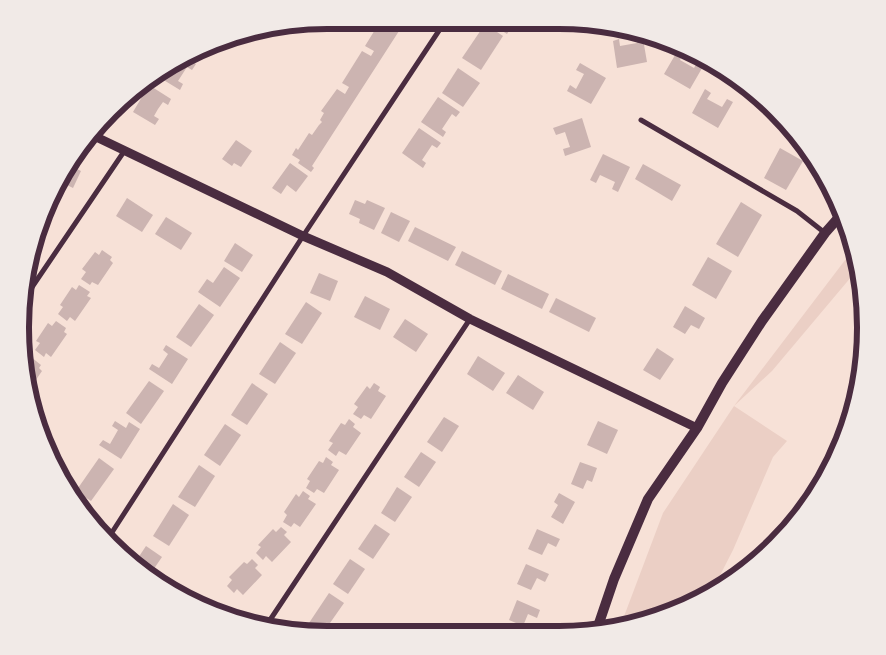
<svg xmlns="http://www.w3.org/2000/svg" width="886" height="655" font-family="Rubik,sans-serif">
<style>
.green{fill:#ebcfc5}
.building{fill:#ccb4b1}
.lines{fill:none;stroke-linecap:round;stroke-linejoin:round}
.minor{stroke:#4a2c40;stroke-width:5}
.tertiary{stroke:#4a2c40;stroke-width:9}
.secondary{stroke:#4a2c40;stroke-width:10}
.rim{fill:none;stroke:#4a2c40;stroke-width:6}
</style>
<rect width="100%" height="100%" fill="#f7e1d7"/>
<polygon class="green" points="855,247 857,270 772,371 734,406 787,441 773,457 733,550 712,591 676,612 620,627 663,513 734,406"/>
<g class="building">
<polygon points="381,20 389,20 393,22 391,25 399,31 312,166 314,168 311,172 298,163 300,160 292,155 296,148 298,150 309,133 312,135 319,125 322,122 320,120 324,113 321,111 337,89 345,94 349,87 342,83 362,51 371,56 374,51 365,46"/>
<polygon points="490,20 516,20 507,34 488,22"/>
<polygon points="485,24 503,36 481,70 462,58"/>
<polygon points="642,33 647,62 617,68 613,41 619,39 620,46 637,43 635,34"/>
<polygon points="678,50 683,53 680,60 694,68 699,59 705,63 690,89 664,74"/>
<polygon points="184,57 196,64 192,70 187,67 178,81 183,84 180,90 157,76 159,73 174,61"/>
<polygon points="580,63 606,78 591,104 567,91 570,85 576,89 584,74 576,70"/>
<polygon points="458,68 480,83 463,107 442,93"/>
<polygon points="149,85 171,99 168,105 163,102 158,109 154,116 159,119 155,125 133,112"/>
<polygon points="705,89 711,93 707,99 722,107 727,99 733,102 718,128 692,113"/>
<polygon points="438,97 460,112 456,117 452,114 442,129 446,132 443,137 421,122"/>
<polygon points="582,118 591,147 565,156 563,149 570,147 565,132 556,135 553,128"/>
<polygon points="419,128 441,143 437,148 432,145 422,160 426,163 423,168 402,153"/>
<polygon points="793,131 803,141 804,143 791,136"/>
<polygon points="236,140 252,151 241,167 234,163 232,166 222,159"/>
<polygon points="780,148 803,161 786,190 764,178"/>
<polygon points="603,154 630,167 618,192 612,189 615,182 600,175 596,183 590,180"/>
<polygon points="290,163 308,176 296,192 287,185 281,194 272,188"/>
<polygon points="643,164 681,185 672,201 635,179"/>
<polygon points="69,165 81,171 73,188 59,181"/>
<polygon points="127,198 153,215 142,232 116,216"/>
<polygon points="355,200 365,204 367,200 385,208 374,230 359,223 360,219 349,214"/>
<polygon points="741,202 762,215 738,257 716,244"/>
<polygon points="391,212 410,221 399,242 381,233"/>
<polygon points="166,217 192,233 181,250 155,234"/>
<polygon points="415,227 456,247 448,261 408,241"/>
<polygon points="235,243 253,255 242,272 224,261"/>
<polygon points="102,250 112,257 110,260 113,263 98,285 92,282 90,285 81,279 86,272 82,269 95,252 99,255"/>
<polygon points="462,251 502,271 495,285 455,265"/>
<polygon points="708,257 732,271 716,299 692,285"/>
<polygon points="224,267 240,278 220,307 198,292 207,279 213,283"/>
<polygon points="319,273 338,281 330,301 310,293"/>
<polygon points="508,274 549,294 542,309 501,289"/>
<polygon points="79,285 90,292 87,296 91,298 75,321 70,317 67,321 58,314 63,307 60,305 72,287 76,290"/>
<polygon points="365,296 390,309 380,330 354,317"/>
<polygon points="556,298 596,318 589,332 549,312"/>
<polygon points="306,302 322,313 302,344 285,334"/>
<polygon points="199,304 214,315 191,347 176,337"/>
<polygon points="685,306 705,318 699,329 691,325 685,334 673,327"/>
<polygon points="405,319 428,334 416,352 393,337"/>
<polygon points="56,321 66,328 64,332 67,334 51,357 46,353 44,357 35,350 40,343 36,341 48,323 52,326"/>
<polygon points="280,342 296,353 275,384 259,374"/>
<polygon points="166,345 188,359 172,384 149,369 152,364 159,368 168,354 163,350"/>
<polygon points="657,348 674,359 660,380 643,370"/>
<polygon points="478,356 505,373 493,391 467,374"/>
<polygon points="31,357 41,365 39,368 42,371 29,390 23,359 28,362"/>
<polygon points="518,375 544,392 533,410 506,393"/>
<polygon points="149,381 164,391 141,424 126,413"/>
<polygon points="252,383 268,394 247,425 231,415"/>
<polygon points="374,383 380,387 378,391 386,396 371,419 364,415 361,419 353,414 358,407 354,404 367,386 370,389"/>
<polygon points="444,417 459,426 442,452 427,442"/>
<polygon points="349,419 355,424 353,427 361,433 346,455 339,451 336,456 328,450 333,443 329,441 341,423 345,425"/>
<polygon points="115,421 126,428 129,422 140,429 121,459 99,445 103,440 110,444 118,430 112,426"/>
<polygon points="598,421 618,430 607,454 587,445"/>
<polygon points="225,424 241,435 220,466 204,455"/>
<polygon points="421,452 436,462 419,487 404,477"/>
<polygon points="326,457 333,462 331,465 339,470 324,493 317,489 314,493 306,488 310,481 307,479 319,461 323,463"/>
<polygon points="99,458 114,469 91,501 76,491"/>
<polygon points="580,462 597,468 592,482 587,480 583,489 571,484"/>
<polygon points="199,465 215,476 195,507 178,497"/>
<polygon points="397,487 412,497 395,522 381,513"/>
<polygon points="303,491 310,496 308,499 316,504 300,527 294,523 291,527 283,522 287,515 284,512 296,494 299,497"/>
<polygon points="559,493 575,502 563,524 551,517 558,505 554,502"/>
<polygon points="173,504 189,515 169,546 153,536"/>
<polygon points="375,524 390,534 373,559 358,549"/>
<polygon points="281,527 287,532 284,535 291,542 272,562 266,556 263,560 256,553 261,547 258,545 273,529 276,532"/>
<polygon points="537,529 560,539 556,547 548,543 542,555 528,549"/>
<polygon points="146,546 162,557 151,573 136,561"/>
<polygon points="252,559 258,565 255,568 262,575 243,595 237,589 234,593 227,586 232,580 229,577 244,562 247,564"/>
<polygon points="350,559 365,569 348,594 333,584"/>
<polygon points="526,564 549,574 545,582 537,578 531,590 517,584"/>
<polygon points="329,593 344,603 323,633 309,623"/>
<polygon points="517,600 540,610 537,618 528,614 523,626 509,620"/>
<polygon points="502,624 524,631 524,633 499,633"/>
</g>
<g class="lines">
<g class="minor">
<polyline points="641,120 797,211 825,233"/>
<polyline points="24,299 125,150"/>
<polyline points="109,537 303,236 446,20"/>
<polyline points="266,626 470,319"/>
</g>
<polyline class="tertiary" points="90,134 303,236 387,272 470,319 697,428"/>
<polyline class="secondary" points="596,632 614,579 648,499 697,428 722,383 762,321 825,233 840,216"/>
</g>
<path d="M0 0H886V655H0ZM327 29H559A298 298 0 0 1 857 327V328A298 298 0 0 1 559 626H327A298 298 0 0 1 29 328V327A298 298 0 0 1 327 29Z" fill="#f1eae7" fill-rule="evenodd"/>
<path class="rim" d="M327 29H559A298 298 0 0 1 857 327V328A298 298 0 0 1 559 626H327A298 298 0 0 1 29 328V327A298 298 0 0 1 327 29Z"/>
</svg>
